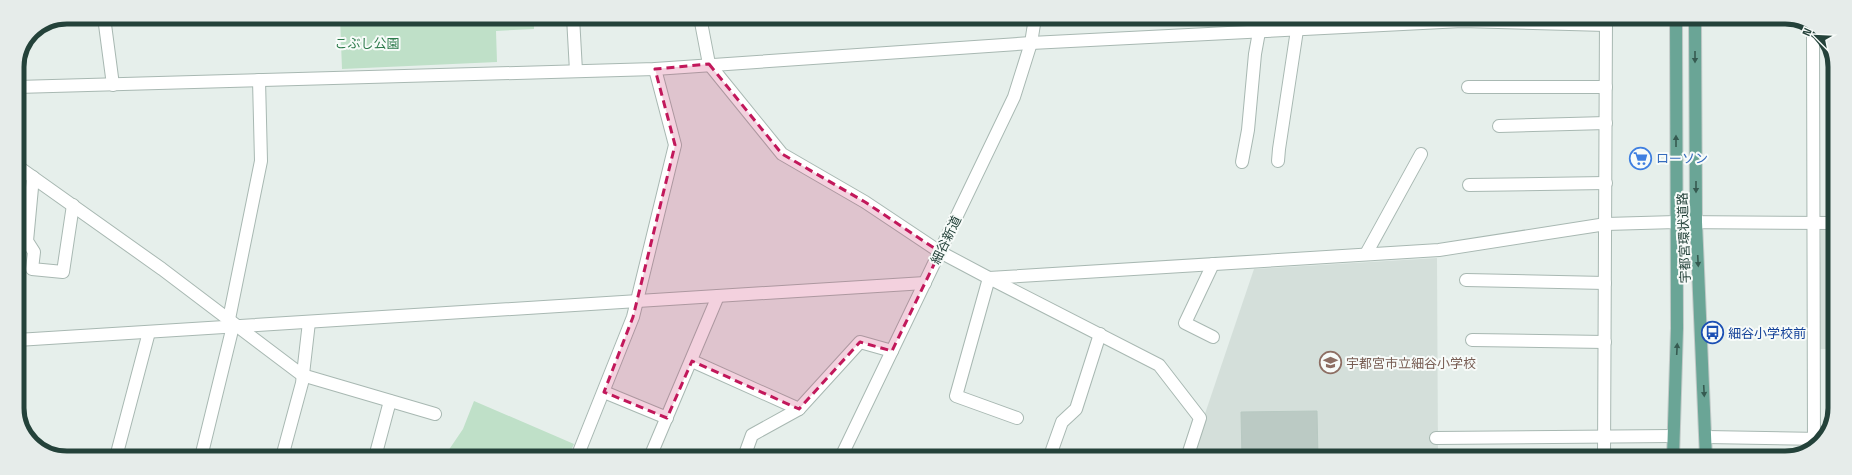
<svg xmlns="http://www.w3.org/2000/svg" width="1852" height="475" font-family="'Space Grotesk','Noto Sans JP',sans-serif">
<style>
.built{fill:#d4dfda}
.green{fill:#bfe0c8}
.building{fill:#bbcac4;stroke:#b8c9c2}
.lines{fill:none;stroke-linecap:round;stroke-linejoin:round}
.minor-casing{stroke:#a8b8b2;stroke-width:14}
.major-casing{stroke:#c2cac8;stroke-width:14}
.minor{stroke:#fff;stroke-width:12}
.major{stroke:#6aa596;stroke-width:12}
.oneway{fill:#365b51}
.marked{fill:#c2185b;fill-opacity:0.2;stroke:#c2185b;stroke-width:3;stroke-dasharray:8 5;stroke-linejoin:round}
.labels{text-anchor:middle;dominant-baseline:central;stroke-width:4;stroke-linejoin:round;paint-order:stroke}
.park-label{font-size:13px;fill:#2d7a4b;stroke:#f7fbf9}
.shop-label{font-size:13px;fill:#366cbe;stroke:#f7fbf9;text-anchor:start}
.street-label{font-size:13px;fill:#24423a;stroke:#f7fbf9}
.transit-label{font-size:13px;fill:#164399;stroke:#f7fbf9;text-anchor:start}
.education-label{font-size:13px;fill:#785e54;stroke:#f7fbf9;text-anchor:start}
.rim{fill:none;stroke:#24423a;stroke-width:5}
</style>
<rect width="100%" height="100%" fill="#e6efeb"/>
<g class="built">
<polygon points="1821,229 1834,229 1834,349 1818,349"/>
<polygon points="1437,258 1438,458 1190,458 1254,269"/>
</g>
<g class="green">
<polygon points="340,17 534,17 534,29 496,31 497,62 342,69"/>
<polygon points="474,401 574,444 568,457 444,457 463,429"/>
</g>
<polygon class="building" points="1317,411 1318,458 1242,458 1241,412"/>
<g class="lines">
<defs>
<g id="minor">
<polyline points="104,17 113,85"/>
<polyline points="573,17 576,71"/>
<polyline points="700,17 709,64 782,154 865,202 940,252 989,278 1439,250 1606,224 1676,222 1834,223"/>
<polyline points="1813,29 1814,448"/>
<polyline points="17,87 655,69 1031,43 1462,21 1606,25"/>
<polyline points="1468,87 1606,87"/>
<polyline points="1499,126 1606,123"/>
<polyline points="1278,161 1279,149 1297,30"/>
<polyline points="1242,162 1248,130 1255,54 1259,32"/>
<polyline points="17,166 162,269 302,375 435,414"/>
<polyline points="33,177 27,241 34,252 32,269 63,272 73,205"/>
<polyline points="1469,185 1606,183"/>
<polyline points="1366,254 1421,154"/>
<polyline points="1213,264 1185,323 1213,337"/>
<polyline points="1466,280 1605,283"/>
<polyline points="229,319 261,161 259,80"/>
<polyline points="17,340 925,283"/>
<polyline points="1472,340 1605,342"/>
<polyline points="692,361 799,409 860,342 892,351"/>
<polyline points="604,392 667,418"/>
<polyline points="1017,418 956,396 989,278 1159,365 1200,418 1187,458"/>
<polyline points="1706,437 1821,439"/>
<polyline points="1436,438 1673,436"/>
<polyline points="1052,450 1062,422 1076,409 1100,334"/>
<polyline points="116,457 149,332"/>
<polyline points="201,457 233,326"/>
<polyline points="282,457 302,383 309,322"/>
<polyline points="375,457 390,401"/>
<polyline points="577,457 633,317 675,145 655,69"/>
<polyline points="650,457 718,296"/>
<polyline points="744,457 752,435 799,409"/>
<polyline points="841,457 1014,97 1031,43 1035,18"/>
<polyline points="1604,458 1606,18"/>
</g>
<g id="major">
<polyline points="1695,18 1696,222 1706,458"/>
<polyline points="1673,458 1677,328 1676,18"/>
</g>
</defs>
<use href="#minor" class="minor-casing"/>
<use href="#major" class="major-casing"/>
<use href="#minor" class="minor"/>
<use href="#major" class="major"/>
</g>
<defs><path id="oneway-solid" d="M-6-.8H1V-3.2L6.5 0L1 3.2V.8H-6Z"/></defs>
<g class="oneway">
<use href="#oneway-solid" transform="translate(1695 57) rotate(90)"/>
<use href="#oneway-solid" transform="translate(1676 141) rotate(-90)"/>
<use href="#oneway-solid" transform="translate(1696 187) rotate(90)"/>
<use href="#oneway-solid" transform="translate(1698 261) rotate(87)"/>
<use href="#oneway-solid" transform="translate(1677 349) rotate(-87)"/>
<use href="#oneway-solid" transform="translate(1704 391) rotate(87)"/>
</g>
<path class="marked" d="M709,64l73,90 83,48 75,50 -48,99 -32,-9 -61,67 -107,-48 -25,57 -63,-26 29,-75 42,-172 -20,-76z"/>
<defs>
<symbol id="supermarket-ring" viewBox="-11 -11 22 22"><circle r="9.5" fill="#f7fbf9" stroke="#3f7fe0" stroke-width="1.5"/><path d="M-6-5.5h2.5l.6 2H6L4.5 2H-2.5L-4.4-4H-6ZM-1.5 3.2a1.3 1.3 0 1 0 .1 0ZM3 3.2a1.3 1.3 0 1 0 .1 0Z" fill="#3f7fe0"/></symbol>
<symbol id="bus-ring" viewBox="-11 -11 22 22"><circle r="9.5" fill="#f7fbf9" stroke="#1a4fb4" stroke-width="1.5"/><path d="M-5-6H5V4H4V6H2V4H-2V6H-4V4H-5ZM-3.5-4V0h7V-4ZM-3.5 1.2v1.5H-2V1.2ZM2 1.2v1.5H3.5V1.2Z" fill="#1a4fb4"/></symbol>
<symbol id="school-ring" viewBox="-11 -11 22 22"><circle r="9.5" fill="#f7fbf9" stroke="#8d6e63" stroke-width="1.5"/><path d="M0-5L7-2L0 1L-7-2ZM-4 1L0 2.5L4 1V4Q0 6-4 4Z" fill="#8d6e63"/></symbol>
</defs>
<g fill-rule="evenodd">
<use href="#supermarket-ring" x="1628" y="146" width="25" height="25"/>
<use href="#bus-ring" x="1700" y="320" width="25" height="25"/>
<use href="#school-ring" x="1318" y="350" width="25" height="25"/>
</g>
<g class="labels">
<g class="park-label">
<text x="367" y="43">こぶし公園</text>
</g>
<g class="shop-label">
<text x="1656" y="158">ローソン</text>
</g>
<g class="street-label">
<text transform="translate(1684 238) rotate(-92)">宇都宮環状道路</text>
<text transform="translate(946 240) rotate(-64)">細谷新道</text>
</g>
<g class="transit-label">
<text x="1728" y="333">細谷小学校前</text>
</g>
<g class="education-label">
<text x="1346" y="363">宇都宮市立細谷小学校</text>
</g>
</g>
<path d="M0 0H1852V475H0ZM67 24H1785A43 43 0 0 1 1828 67V408A43 43 0 0 1 1785 451H67A43 43 0 0 1 24 408V67A43 43 0 0 1 67 24Z" fill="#e6ecea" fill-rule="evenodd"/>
<path class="rim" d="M67 24H1785A43 43 0 0 1 1828 67V408A43 43 0 0 1 1785 451H67A43 43 0 0 1 24 408V67A43 43 0 0 1 67 24Z"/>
<g transform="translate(1816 36) rotate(294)" stroke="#f7fbf9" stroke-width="3" paint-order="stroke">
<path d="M0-3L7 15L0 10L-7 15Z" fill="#24423a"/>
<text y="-6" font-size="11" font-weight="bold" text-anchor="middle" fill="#24423a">N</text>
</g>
</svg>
